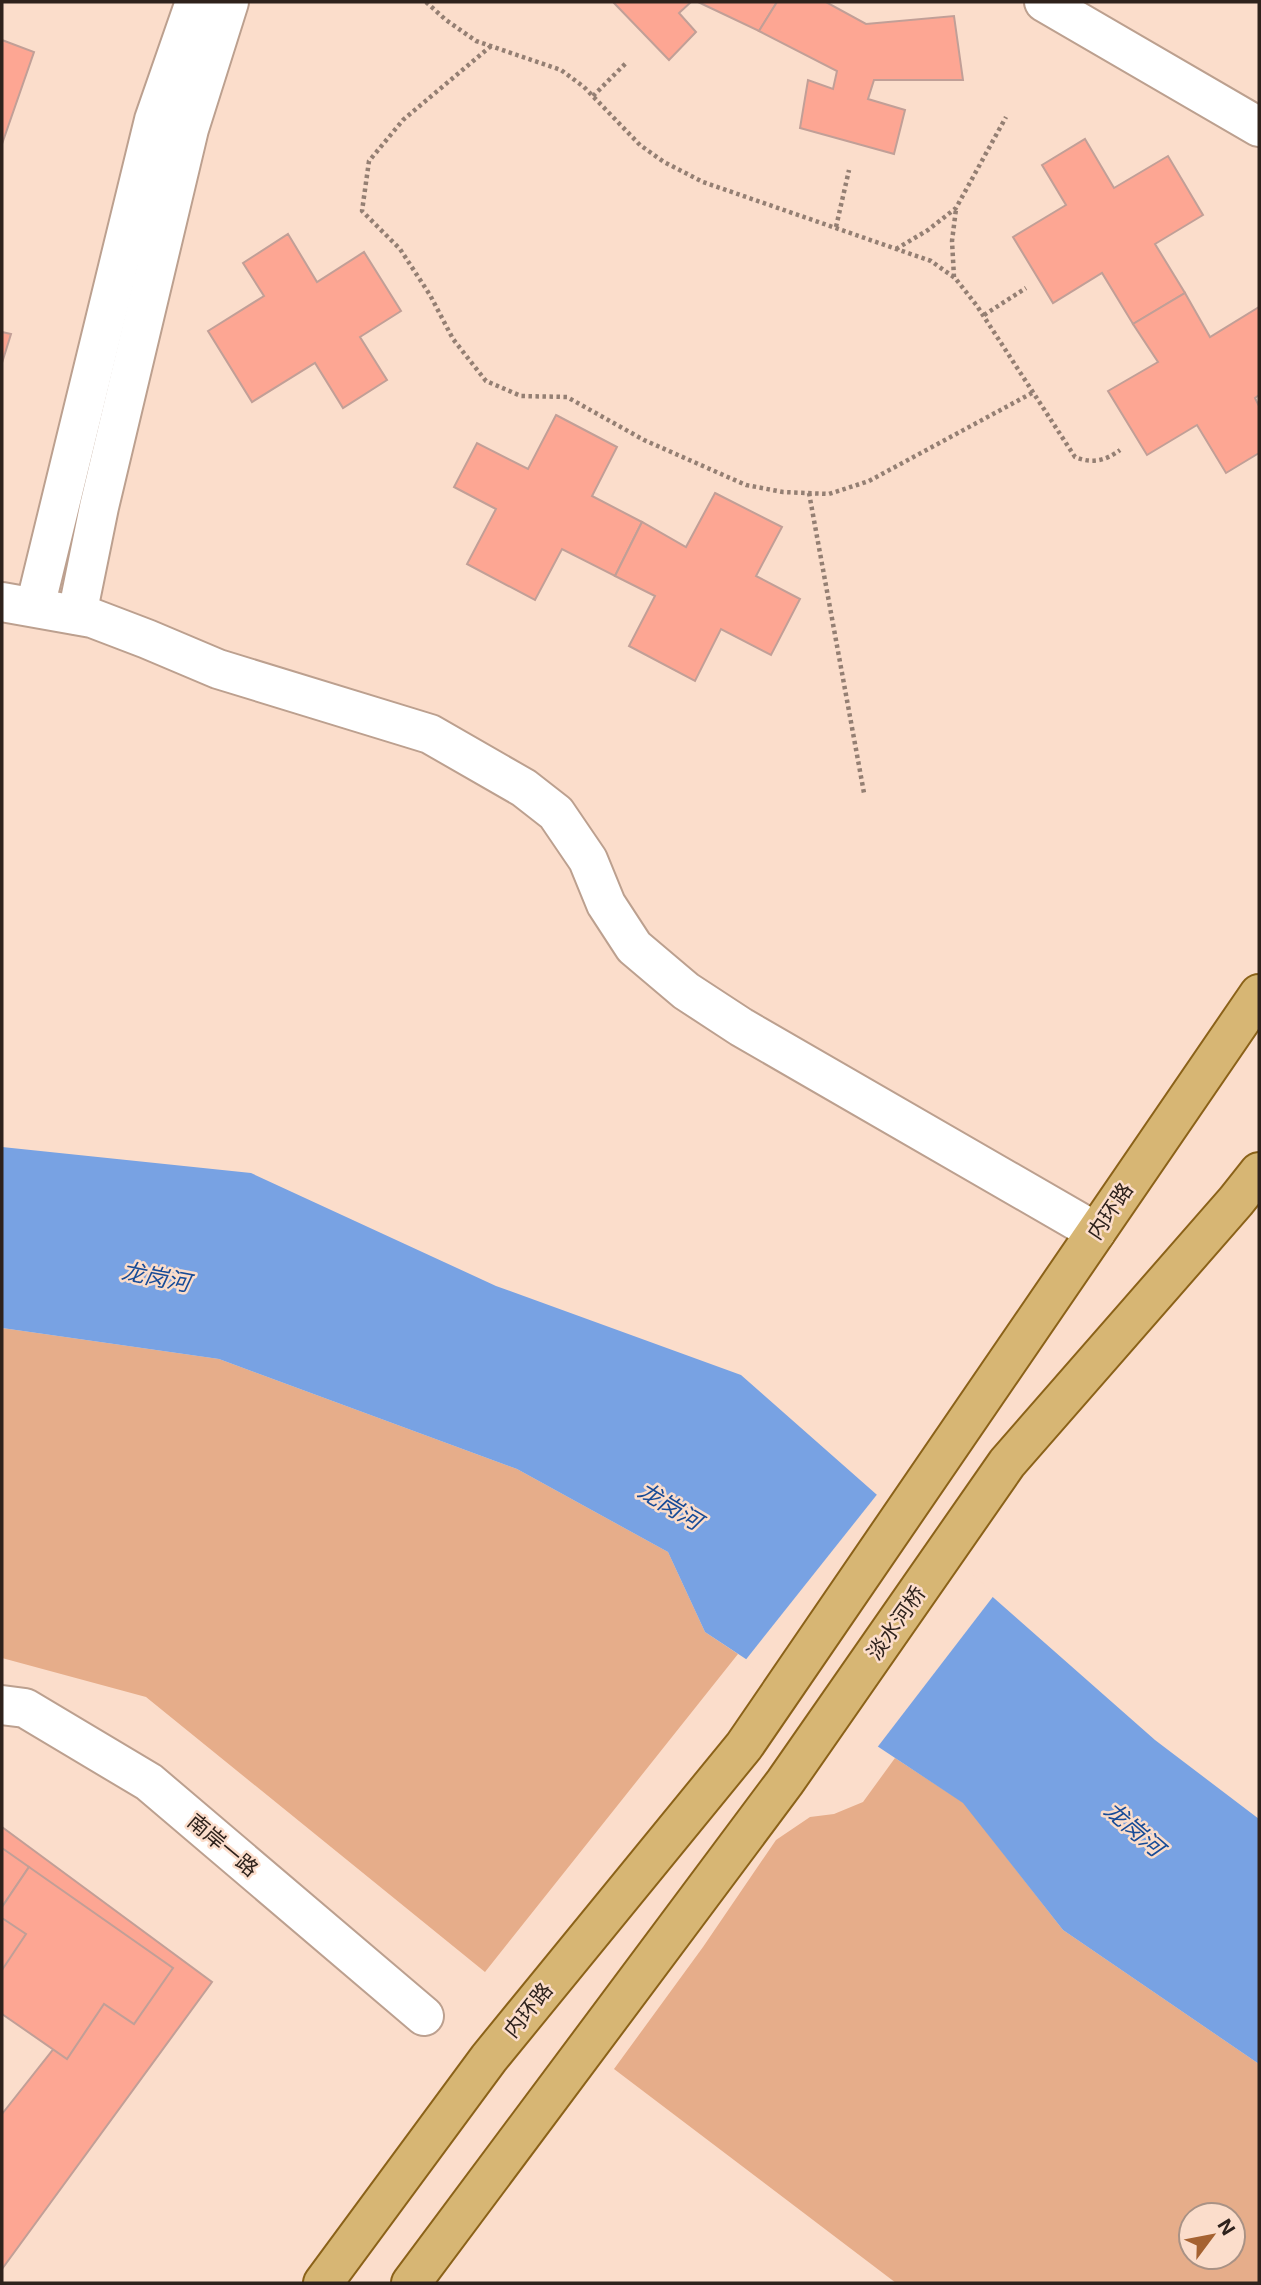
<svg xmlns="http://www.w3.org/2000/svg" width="1261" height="2285" font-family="Inter,'Noto Sans SC',sans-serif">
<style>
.green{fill:#e6ad8a;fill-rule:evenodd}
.water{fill:#78a2e3}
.pier{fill:#fbddcb}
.building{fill:#fda693;stroke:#c19f97;stroke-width:2}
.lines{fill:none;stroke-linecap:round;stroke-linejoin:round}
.minor-casing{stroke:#bca08f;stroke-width:42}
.major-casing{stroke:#8b6219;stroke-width:42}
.path{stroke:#947f73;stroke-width:4.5;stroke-dasharray:3.5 3.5;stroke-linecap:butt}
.minor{stroke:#fff;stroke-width:38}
.major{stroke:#d7b674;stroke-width:38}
.labels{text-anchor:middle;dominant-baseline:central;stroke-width:5;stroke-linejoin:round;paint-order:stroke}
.street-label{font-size:21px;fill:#2e221c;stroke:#fbddcb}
.water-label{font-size:23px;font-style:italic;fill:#174b97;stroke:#fbddcb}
</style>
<rect width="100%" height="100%" fill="#fbddcb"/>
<g class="green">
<polygon points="2,1328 219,1359 517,1469 668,1552 705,1632 738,1654 485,1972 146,1697 2,1658"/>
<path d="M895,1758l69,45 99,127 196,134v219h-363l-282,-214 89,-122 73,-107 34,-23 24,-3 29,-12zM1191,2215h42v42h-42z"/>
</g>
<polygon class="water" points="2,1147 251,1173 496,1286 741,1375 1155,1740 1259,1819 1259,2064 1063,1930 963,1803 705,1632 668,1552 517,1469 219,1359 2,1328"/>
<polygon class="pier" points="879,1492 995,1594 876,1749 744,1662"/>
<g class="building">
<polygon points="613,2 691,2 679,13 696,32 669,60"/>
<polygon points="698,2 777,2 759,31"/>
<polygon points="777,2 826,2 866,24 954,16 963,80 874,80 868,99 905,110 894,154 800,128 808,80 833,89 837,71 759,31"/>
<polygon points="2,40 34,52 2,144"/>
<polygon points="1085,139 1114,188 1168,156 1203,215 1155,244 1185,293 1133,324 1102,273 1053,303 1013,237 1066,205 1042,165"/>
<polygon points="288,234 317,282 364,252 401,311 360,337 387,380 343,408 315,363 252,402 208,331 264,296 243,263"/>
<polygon points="1185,293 1210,337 1259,307 1259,395 1255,398 1259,406 1259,453 1226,473 1197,425 1147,455 1108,391 1158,362 1133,324"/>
<polygon points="2,332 11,334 2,363"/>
<polygon points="556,415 617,447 592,496 642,522 615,576 562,549 535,600 467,564 496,509 454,487 477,443 528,469"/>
<polygon points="715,493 782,527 756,576 800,599 771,655 721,629 695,681 629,646 655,596 615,576 642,522 686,547"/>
<polygon points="2,1827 212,1982 2,2269 2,2114 74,2023 2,1970"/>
<polygon points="2,1848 29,1867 2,1907"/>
<polygon points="29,1867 173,1968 134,2024 104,2004 67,2059 2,2014 2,1970 26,1934 2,1918 2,1907"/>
</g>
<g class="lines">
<defs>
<g id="minor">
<polyline points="1044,2 1259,127"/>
<polyline points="2,602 92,618 147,639 218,669 430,734 524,788 556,813 588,860 606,904 634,947 686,991 741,1027 1096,1232"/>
<polyline points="35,607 154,120 195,2"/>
<polyline points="77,615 99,507 189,129 229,2"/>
<polyline points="2,1705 25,1708 149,1782 424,2016"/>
</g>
<g id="major">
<polyline points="323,2283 489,2058 744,1746 1259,994"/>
<polyline points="411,2283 785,1782 1007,1463 1236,1201 1259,1172"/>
</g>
</defs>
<use href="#minor" class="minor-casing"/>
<use href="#major" class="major-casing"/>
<g class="path">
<path d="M426,2l20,18 30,21 85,29 23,17 56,58 24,17 39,20 228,79 24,17 22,28 98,151c17,7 30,4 45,-7"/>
<polyline points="491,46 403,120 369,161 362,211 400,249 430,295 453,339 486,381 521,396 567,397 644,440 746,485 783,492 829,494 869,481 1032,393"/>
<polyline points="593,96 627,62"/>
<polyline points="836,227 849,170"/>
<polyline points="896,249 928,230 956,208 1006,117"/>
<polyline points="954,277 952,241 956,209"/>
<polyline points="984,315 1026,288"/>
<polyline points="809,493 864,793"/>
</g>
<use href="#minor" class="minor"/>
<use href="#major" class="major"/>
</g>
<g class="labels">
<g class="street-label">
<text transform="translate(1110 1211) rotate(-56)">内环路</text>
<text transform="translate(896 1623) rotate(-55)">淡水河桥</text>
<text transform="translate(223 1845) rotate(40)">南岸一路</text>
<text transform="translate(528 2010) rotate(-51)">内环路</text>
</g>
<g class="water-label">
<text transform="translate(156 1277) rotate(11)">龙岗河</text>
<text transform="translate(670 1506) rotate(31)">龙岗河</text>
<text transform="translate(1134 1829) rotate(41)">龙岗河</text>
</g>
</g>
<rect width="1261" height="2285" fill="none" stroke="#2e221c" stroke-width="7"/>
<g transform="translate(1212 2236) rotate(58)"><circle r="33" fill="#fbddcb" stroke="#a99285" stroke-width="2"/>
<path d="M0-5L12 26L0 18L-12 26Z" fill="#a56231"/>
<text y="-10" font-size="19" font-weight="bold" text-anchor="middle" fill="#2e221c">N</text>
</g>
</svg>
